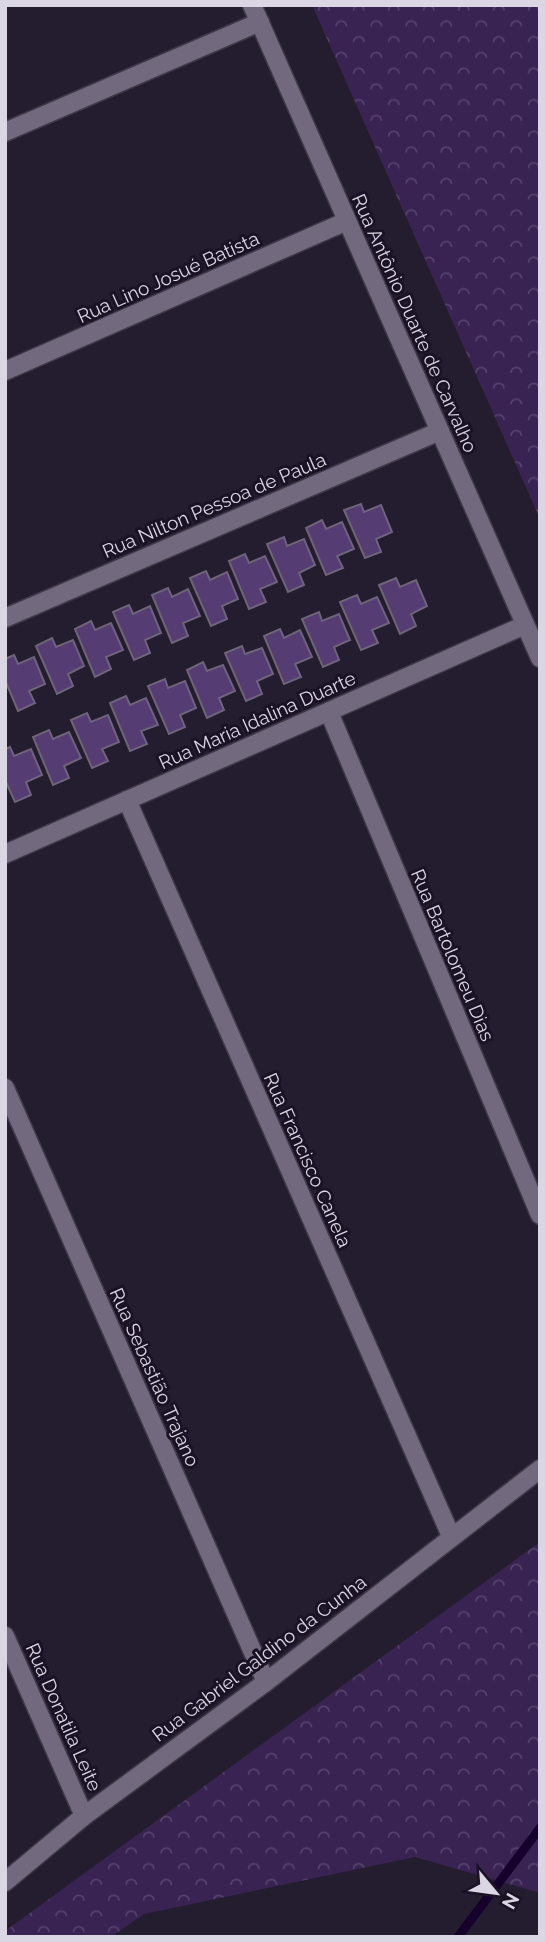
<svg xmlns="http://www.w3.org/2000/svg" width="545" height="1942" font-family="Raleway,sans-serif">
<style>
.forest{fill:url(#forest-crowns)}
.lines{fill:none;stroke-linecap:round;stroke-linejoin:round}
.stream{stroke:#16002c;stroke-width:9}
.building{fill:#553c73;stroke:#6d647a;stroke-width:2}
.minor-casing{stroke:#3e3848;stroke-width:21}
.minor{stroke:#72697f;stroke-width:18}
.labels{text-anchor:middle;dominant-baseline:central;stroke-width:6;stroke-linejoin:round;paint-order:stroke}
.street-label{font-size:19px;fill:#dbd6e3;stroke:#1b1325}
</style>
<defs>
<pattern id="forest-crowns" width="20" height="18" patternUnits="userSpaceOnUse" patternTransform="scale(1.75)"><rect width="20" height="18" fill="#392353"/><path d="M2 6a3 3 0 1 1 6 0M12 15a3 3 0 1 1 6 0" fill="none" stroke="#55426c"/></pattern>
</defs>
<rect width="100%" height="100%" fill="#241c2f"/>
<g class="forest">
<polygon points="312,5 540,5 540,519"/>
<polygon points="540,1542 540,1893 415,1857 144,1914 111,1937 5,1937 5,1931"/>
</g>
<g class="lines">
<polyline class="stream" points="458,1937 540,1828"/>
</g>
<g class="building">
<polygon points="361,504 364,512 381,505 392,532 376,539 381,552 365,558 344,510"/>
<polygon points="322,520 326,529 342,522 354,549 337,556 343,568 326,575 306,528"/>
<polygon points="284,537 287,546 304,539 315,565 299,573 304,585 288,592 267,544"/>
<polygon points="245,554 249,563 265,556 277,582 260,589 266,602 249,609 229,561"/>
<polygon points="206,571 210,580 227,572 238,599 222,606 227,619 211,626 190,578"/>
<polygon points="396,578 400,587 416,580 427,606 411,614 416,626 400,634 379,585"/>
<polygon points="168,588 172,597 188,589 200,616 183,623 188,636 172,643 152,595"/>
<polygon points="357,595 361,604 377,597 389,623 372,630 378,643 361,650 340,602"/>
<polygon points="129,605 133,614 150,606 161,633 145,640 150,653 134,660 113,612"/>
<polygon points="319,612 322,621 339,614 350,640 334,647 339,660 323,667 302,619"/>
<polygon points="91,621 95,630 111,623 123,650 106,657 111,669 95,677 75,629"/>
<polygon points="280,629 284,638 300,630 312,657 295,664 301,677 284,684 264,636"/>
<polygon points="52,638 56,647 73,640 84,666 68,674 73,686 57,694 36,646"/>
<polygon points="242,646 245,654 262,648 273,674 257,681 262,694 246,701 225,653"/>
<polygon points="14,655 18,664 34,657 45,684 29,691 35,703 18,711 5,680 5,659"/>
<polygon points="203,662 207,671 223,665 235,691 219,698 224,710 207,718 187,670"/>
<polygon points="165,679 168,688 185,681 196,708 180,715 185,727 169,734 148,686"/>
<polygon points="126,696 130,705 146,698 158,725 141,731 147,744 130,751 110,703"/>
<polygon points="87,713 91,722 108,715 119,742 102,749 108,761 92,768 71,720"/>
<polygon points="49,730 53,739 69,732 81,758 64,766 69,778 53,785 33,737"/>
<polygon points="10,747 14,756 31,749 42,775 26,782 31,795 15,802 5,780 5,749"/>
</g>
<g class="lines">
<defs>
<g id="minor">
<polyline points="252,5 540,658"/>
<polyline points="5,132 260,22"/>
<polyline points="5,371 347,221"/>
<polyline points="5,618 440,431"/>
<polyline points="329,712 540,1215"/>
<polyline points="127,800 451,1536"/>
<polyline points="5,854 525,625"/>
<polyline points="5,1088 266,1682"/>
<polyline points="5,1636 84,1816"/>
<polyline points="5,1882 84,1816 266,1682 540,1469"/>
</g>
</defs>
<use href="#minor" class="minor-casing"/>
<use href="#minor" class="minor"/>
</g>
<g class="labels">
<g class="street-label">
<text transform="translate(168 277) rotate(-24)">Rua Lino Josué Batista</text>
<text transform="translate(415 323) rotate(66)">Rua Antônio Duarte de Carvalho</text>
<text transform="translate(214 505) rotate(-23)">Rua Nilton Pessoa de Paula</text>
<text transform="translate(257 720) rotate(-24)">Rua Maria Idalina Duarte</text>
<text transform="translate(453 955) rotate(67)">Rua Bartolomeu Dias</text>
<text transform="translate(308 1160) rotate(66)">Rua Francisco Canela</text>
<text transform="translate(155 1377) rotate(66)">Rua Sebastião Trajano</text>
<text transform="translate(259 1658) rotate(-37)">Rua Gabriel Galdino da Cunha</text>
<text transform="translate(64 1717) rotate(66)">Rua Donatila Leite</text>
</g>
</g>
<rect width="545" height="1942" fill="none" stroke="#dbd6e3" stroke-width="14"/>
<g transform="translate(496 1893) rotate(119)" stroke="#1b1325" stroke-width="5" paint-order="stroke">
<path d="M0-5L12 26L0 18L-12 26Z" fill="#dbd6e3"/>
<text y="-10" font-size="19" font-weight="bold" text-anchor="middle" fill="#dbd6e3">N</text>
</g>
</svg>
